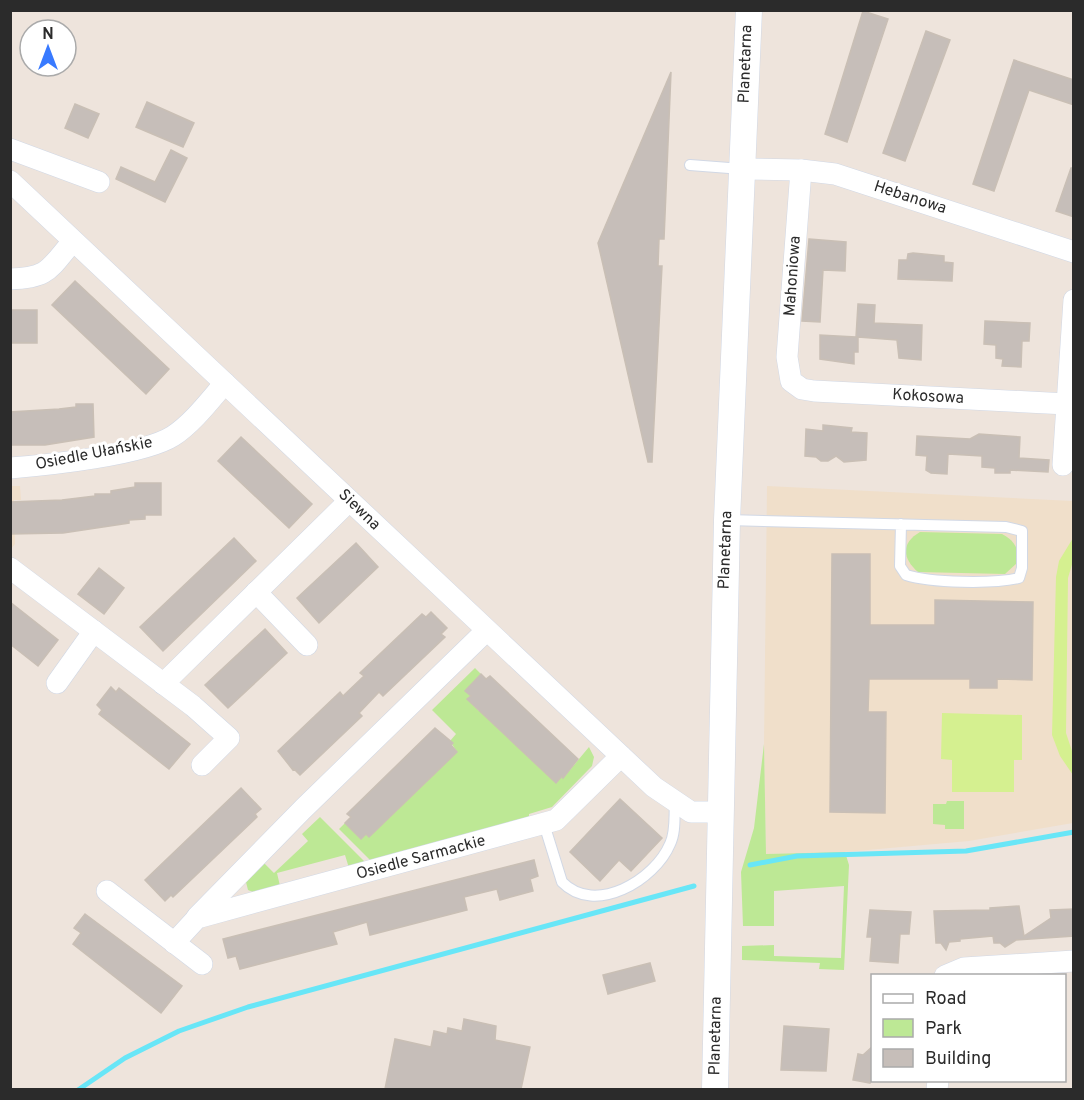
<svg xmlns="http://www.w3.org/2000/svg" width="1084" height="1100" font-family="Overpass,sans-serif">
<style>
.education{fill:#f0dfca}
.green{fill:#bde895}
.pitch{fill:#d5f090}
.lines{fill:none;stroke-linecap:round;stroke-linejoin:round}
.stream{stroke:#68e6f7;stroke-width:5}
.building{fill:#c6beb9;stroke:#c9bfb5;stroke-width:1.5}
.service-casing{stroke:#d1d8e5;stroke-width:12}
.minor-casing{stroke:#d1d8e5;stroke-width:22}
.tertiary-casing{stroke:#d1d8e5;stroke-width:27}
.service{stroke:#fff;stroke-width:10}
.minor{stroke:#fff;stroke-width:21}
.tertiary{stroke:#fff;stroke-width:26}
.labels{text-anchor:middle;dominant-baseline:central;stroke-width:6;stroke-linejoin:round;paint-order:stroke}
.street-label{font-size:16px;fill:#2b2b2b;stroke:#fff}
</style>
<rect width="100%" height="100%" fill="#eee4dc"/>
<g class="education">
<polygon points="11,486 20,486 21,500 14,500 15,544 11,549"/>
<polygon points="767,486 1073,501 1073,823 969,841 845,852 766,854 764,744"/>
</g>
<g class="green">
<path d="M920,532l82,2c12,6 18,15 15,29l-12,11 -87,-2c-16,-14 -17,-29 2,-40z"/>
<path d="M475,668l6,6 -15,17 5,5 -4,3 12,12 4,-4c3,12 10,19 22,22l-3,3 38,36 4,-3 20,12 25,-30 5,10 -2,9 -40,41 -23,7v3l-157,45 -33,-33 6,-6 16,16 5,-5 3,3 88,-85 -7,-11 6,-7 -24,-24z"/>
<polygon points="764,744 766,854 845,852 849,865 844,970 819,969 820,963 742,960 742,946 774,945 774,956 841,958 844,886 774,891 774,926 743,926 741,872 754,828"/>
<polygon points="947,801 964,801 964,829 945,829 945,825 933,824 933,804 946,804"/>
<polygon points="320,817 366,863 349,868 345,855 277,873 280,886 253,892 248,890 246,882 264,863 274,873 308,841 302,834"/>
</g>
<g class="pitch">
<polygon points="1073,538 1073,561 1068,578 1066,733 1073,754 1073,775 1060,756 1052,735 1056,577 1059,561"/>
<polygon points="942,713 1022,715 1022,760 1014,760 1014,792 952,792 952,760 941,759"/>
</g>
<g class="lines">
<g class="stream">
<polyline points="750,865 797,856 966,851 1074,832"/>
<polyline points="78,1090 125,1058 179,1031 248,1007 694,886"/>
</g>
</g>
<g class="building">
<polygon points="863,11 888,19 847,142 825,134"/>
<polygon points="926,31 950,40 905,161 883,153"/>
<polygon points="1014,60 1074,80 1074,105 1029,90 994,191 973,184"/>
<polygon points="671,72 664,239 659,239 658,266 662,266 652,462 648,462 598,243"/>
<polygon points="147,102 194,123 183,147 136,127"/>
<polygon points="75,104 99,114 88,138 65,128"/>
<polygon points="171,150 187,158 165,202 116,179 121,167 155,182"/>
<polygon points="1071,168 1074,168 1074,217 1056,211"/>
<polygon points="809,239 846,242 845,271 823,270 820,322 802,321"/>
<polygon points="913,253 944,256 944,262 953,263 952,281 898,279 899,260 907,260 908,254"/>
<polygon points="75,281 169,369 146,394 52,305"/>
<polygon points="858,304 875,305 874,323 922,325 921,360 899,358 897,340 858,337 858,352 854,352 854,364 820,359 820,335 856,337"/>
<rect x="10" y="310" width="27" height="33"/>
<polygon points="985,321 1030,323 1029,341 1022,341 1021,367 1002,366 1003,359 996,358 996,345 984,344"/>
<polygon points="76,404 93,404 94,437 45,445 11,445 10,412 59,409 76,407"/>
<polygon points="823,425 852,428 851,432 867,433 866,460 844,462 836,456 828,461 821,461 816,457 805,456 806,429 823,431"/>
<polygon points="979,434 1020,437 1019,458 1049,460 1048,472 1010,470 1010,473 995,473 995,468 982,467 982,456 948,454 947,474 931,473 926,470 927,456 916,455 917,436 970,439"/>
<polygon points="241,437 312,504 289,528 218,461"/>
<polygon points="135,483 161,483 161,515 145,515 145,519 129,520 129,523 63,533 10,534 10,502 62,500 95,496 95,494 111,494 111,491 135,487"/>
<polygon points="234,538 256,561 163,651 140,627"/>
<polygon points="356,543 378,567 319,623 297,598"/>
<polygon points="832,554 870,554 870,625 935,625 935,600 1033,602 1032,680 997,679 997,688 970,688 970,679 869,679 868,712 886,712 885,813 830,812"/>
<polygon points="99,568 124,588 104,614 78,594"/>
<polygon points="10,602 58,640 38,666 10,644"/>
<polygon points="431,612 447,628 441,634 445,637 383,696 379,692 359,713 362,716 300,775 294,769 293,770 278,751 340,692 343,696 364,676 360,673 422,614 426,617"/>
<polygon points="265,629 287,653 228,708 205,685"/>
<polygon points="481,674 486,679 490,676 578,759 563,778 562,776 556,783 467,699 471,696 465,691"/>
<polygon points="111,687 116,692 119,688 190,744 169,769 99,714 102,710 97,705"/>
<polygon points="435,728 453,743 451,745 457,752 369,837 366,834 361,839 345,823 351,817 347,814"/>
<polygon points="241,788 261,809 255,814 257,817 173,897 171,895 165,901 145,880"/>
<polygon points="620,799 662,838 631,871 619,860 600,881 570,852"/>
<polygon points="534,860 538,876 530,879 533,891 500,900 497,889 464,897 467,910 370,935 367,922 333,932 337,944 240,969 236,956 228,958 223,939"/>
<polygon points="1019,906 1024,936 1051,918 1050,910 1074,909 1074,936 1016,940 1005,947 1000,943 994,943 993,936 960,939 960,941 949,942 946,950 941,943 936,943 934,911 990,910 990,908"/>
<polygon points="870,910 911,912 909,934 900,934 898,963 870,961 872,937 867,937"/>
<polygon points="85,914 182,986 161,1013 73,944 81,933 74,928"/>
<polygon points="650,963 655,981 608,994 603,975"/>
<polygon points="464,1019 496,1026 495,1040 530,1047 521,1089 385,1089 395,1039 431,1047 434,1031 447,1034 448,1028 462,1031"/>
<polygon points="784,1026 829,1029 826,1071 781,1070"/>
<polygon points="873,1046 870,1083 853,1080 858,1054 863,1055"/>
</g>
<g class="lines">
<defs>
<g id="service">
<polyline points="690,165 742,169"/>
<path d="M727,520l279,7 16,4v37l-3,10c-26,6 -88,5 -113,-3l-6,-9 1,-42"/>
<path d="M544,824l18,58c33,34 93,-2 108,-38 6,-12 4,-28 5,-41"/>
</g>
<g id="minor">
<polyline points="10,149 99,182"/>
<polyline points="742,169 801,170 835,174 1074,252"/>
<polyline points="801,170 787,357 791,381 802,389 814,391 1067,404"/>
<polyline points="10,181 654,787 691,812 720,812"/>
<path d="M10,279c39,-1 39,-10 63,-38"/>
<polyline points="1063,465 1074,300"/>
<path d="M10,468c38,-3 133,-13 163,-32 20,-13 37,-36 52,-53"/>
<polyline points="10,568 193,706 229,738 202,765"/>
<polyline points="256,592 307,645"/>
<polyline points="57,683 94,631"/>
<polyline points="163,684 349,501"/>
<polyline points="107,891 202,964"/>
<polyline points="197,917 303,809 486,631"/>
<polyline points="174,943 197,918 556,820 621,756"/>
<polyline points="945,976 964,968 1074,961"/>
<polyline points="937,1090 938,1080"/>
</g>
<polyline id="tertiary" points="715,1090 727,520 749,10"/>
</defs>
<use href="#service" class="service-casing"/>
<use href="#minor" class="minor-casing"/>
<use href="#tertiary" class="tertiary-casing"/>
<use href="#service" class="service"/>
<use href="#minor" class="minor"/>
<use href="#tertiary" class="tertiary"/>
</g>
<g class="labels">
<g class="street-label">
<text transform="translate(746 64) rotate(-88)">Planetarna</text>
<text transform="translate(910 198) rotate(18)">Hebanowa</text>
<text transform="translate(793 276) rotate(-86)">Mahoniowa</text>
<text transform="translate(928 397) rotate(3)">Kokosowa</text>
<text transform="translate(94 454) rotate(-11)">Osiedle Ułańskie</text>
<text transform="translate(359 510) rotate(44)">Siewna</text>
<text transform="translate(726 550) rotate(-88)">Planetarna</text>
<text transform="translate(421 858) rotate(-15)">Osiedle Sarmackie</text>
<text transform="translate(716 1036) rotate(-89)">Planetarna</text>
</g>
</g>
<rect width="1084" height="1100" fill="none" stroke="#2b2b2b" stroke-width="24"/>
<rect x="871" y="974" width="195" height="108" fill="#ffffff" stroke="#aaaaaa" stroke-width="1.5"/>
<rect x="883" y="994" width="30" height="9" fill="#ffffff" stroke="#aaaaaa" stroke-width="1.5"/>
<text x="925" y="1004" font-size="18" fill="#2b2b2b">Road</text>
<rect x="883" y="1019" width="30" height="18" fill="#bde895" stroke="#aaaaaa" stroke-width="1.5"/>
<text x="925" y="1034" font-size="18" fill="#2b2b2b">Park</text>
<rect x="883" y="1049" width="30" height="18" fill="#c6beb9" stroke="#aaaaaa" stroke-width="1.5"/>
<text x="925" y="1064" font-size="18" fill="#2b2b2b">Building</text>
<g transform="translate(48 48)"><circle r="28" fill="#ffffff" stroke="#aaaaaa" stroke-width="1.5"/>
<path d="M0-4.5L10 22L0 15L-10 22Z" fill="#387aff"/>
<text y="-9" font-size="16" font-weight="bold" text-anchor="middle" fill="#2b2b2b">N</text>
</g>
</svg>
